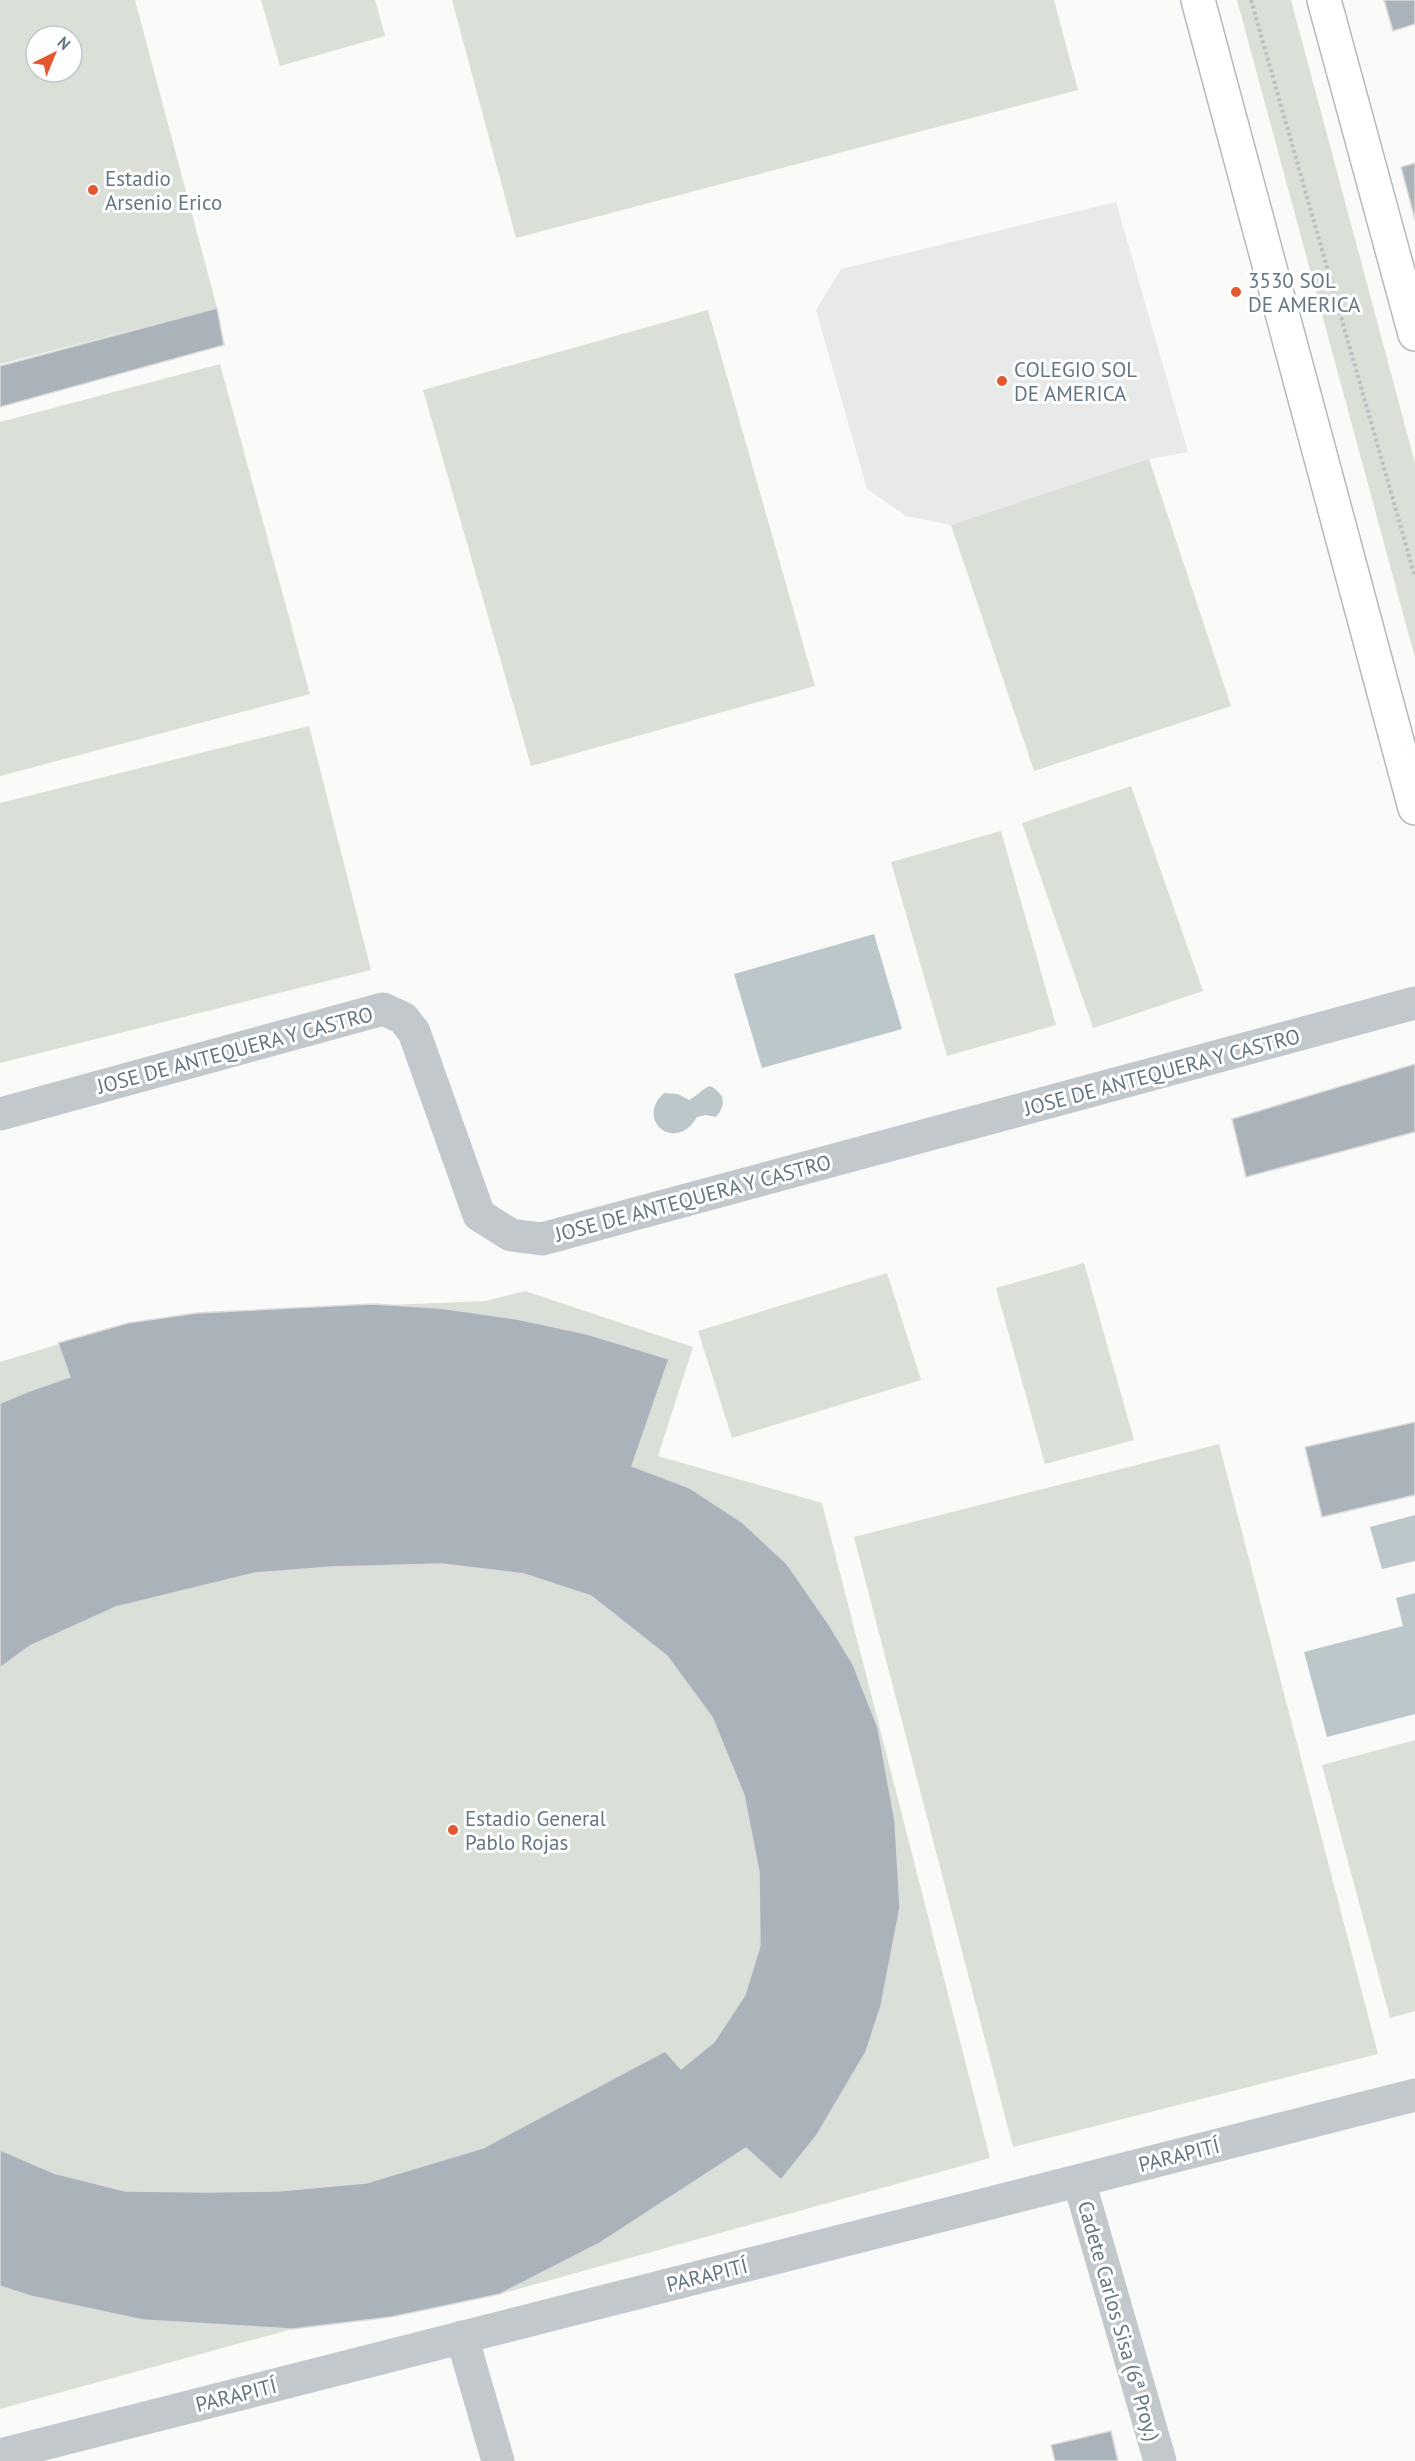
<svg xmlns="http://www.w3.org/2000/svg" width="1415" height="2461" font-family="'PT Sans',sans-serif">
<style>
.built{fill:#e8e9e9}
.green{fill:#dadfd7;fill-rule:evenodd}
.water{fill:#bbc7cb}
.building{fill:#aab3b9;stroke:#dcdcda;stroke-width:1.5}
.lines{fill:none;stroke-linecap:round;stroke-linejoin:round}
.secondary-casing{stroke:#b3babf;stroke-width:36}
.path{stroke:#bbbfc2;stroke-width:4;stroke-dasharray:3 3;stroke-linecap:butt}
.street{stroke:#c3c8cc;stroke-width:33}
.secondary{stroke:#fff;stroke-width:33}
.poi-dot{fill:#e4572e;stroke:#fff;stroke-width:2}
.labels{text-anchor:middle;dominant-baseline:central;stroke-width:6;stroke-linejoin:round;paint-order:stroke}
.poi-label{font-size:21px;fill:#657683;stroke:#fff;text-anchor:start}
.street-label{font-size:21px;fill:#657683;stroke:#fff}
</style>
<rect width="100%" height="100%" fill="#fafaf8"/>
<polygon class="built" points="1116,202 1188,452 1149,459 951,525 906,516 867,489 816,310 841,269"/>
<g class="green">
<path d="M0,0h135l82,308 -217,56zM36,36h36v36h-36z"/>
<polygon points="261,0 375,0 385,36 280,66"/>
<polygon points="452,0 1054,0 1078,90 516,238"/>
<polygon points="1237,0 1291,0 1415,463 1415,658"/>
<polygon points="708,310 815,686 531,766 423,390"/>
<polygon points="220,364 310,694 0,776 0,422"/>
<polygon points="1149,459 1231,706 1034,771 951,525"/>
<polygon points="309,726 371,970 0,1063 0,803"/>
<polygon points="1131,786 1203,991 1093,1028 1022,823"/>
<polygon points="1001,831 1056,1025 947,1056 891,862"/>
<polygon points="1084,1263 1134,1440 1045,1464 996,1288"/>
<polygon points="887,1273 921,1380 732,1438 698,1331"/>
<polygon points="525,1291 693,1347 658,1456 822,1503 990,2158 500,2294 391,2317 292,2329 0,2409 0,1362 128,1323 197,1313 485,1301"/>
<polygon points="1219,1444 1378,2054 1013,2147 854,1537"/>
<polygon points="1415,1740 1415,2011 1390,2018 1322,1765"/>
</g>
<g class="water">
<polygon points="874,934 902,1029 762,1068 734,974"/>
<path d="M710,1086c15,8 17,18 6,31l-10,-2 -9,2c-21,37 -63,3 -33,-24l14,1 11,6c9,-4 12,-11 21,-14z"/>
<polygon points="1415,1515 1415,1561 1382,1569 1370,1527"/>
<polygon points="1415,1593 1415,1714 1327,1737 1304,1652 1403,1626 1396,1598"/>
</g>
<g class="building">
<polygon points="1384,0 1415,0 1415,24 1393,31"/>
<polygon points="1415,163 1415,220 1401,167"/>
<polygon points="217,308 224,345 0,407 0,366"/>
<polygon points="1415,1064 1415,1132 1246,1177 1232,1119"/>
<polygon points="372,1304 440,1308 517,1319 587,1334 669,1359 632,1466 690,1488 742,1522 787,1564 828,1623 853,1664 878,1728 895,1821 900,1908 881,2006 866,2052 817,2135 781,2180 746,2148 600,2243 500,2294 391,2317 292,2329 143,2320 30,2296 0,2286 0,2150 54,2173 125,2191 207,2192 278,2191 366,2183 483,2148 665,2051 681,2069 714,2042 745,1995 760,1946 759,1872 744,1795 712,1717 667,1656 591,1596 524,1574 442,1564 332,1567 255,1573 116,1607 30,1646 0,1668 0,1403 32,1390 70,1377 58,1343 128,1323 197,1313"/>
<polygon points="1415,1422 1415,1495 1322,1517 1305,1447"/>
<polygon points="1111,2431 1118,2461 1055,2461 1051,2445"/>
</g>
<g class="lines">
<defs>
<g id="secondary">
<polyline points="1198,0 1415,808"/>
<polyline points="1324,0 1415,334"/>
</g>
</defs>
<use href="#secondary" class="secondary-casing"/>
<polyline class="path" points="1251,0 1415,577"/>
<g class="street">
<polyline points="0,1114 383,1009 403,1018 414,1032 479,1215 511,1235 542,1239 1415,1003"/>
<polyline points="1079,2181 1160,2461"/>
<polyline points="462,2337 498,2461"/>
<polyline points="0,2455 1415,2095"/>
</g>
<use href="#secondary" class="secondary"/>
</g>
<g class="poi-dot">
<circle cx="93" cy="190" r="6"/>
<circle cx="1236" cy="292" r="6"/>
<circle cx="1002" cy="381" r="6"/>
<circle cx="453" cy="1830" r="6"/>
</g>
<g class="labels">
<g class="poi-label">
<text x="105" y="178">Estadio<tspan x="105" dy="24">Arsenio Erico</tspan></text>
<text x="1248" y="280">3530 SOL<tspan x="1248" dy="24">DE AMERICA</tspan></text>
<text x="1014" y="369">COLEGIO SOL<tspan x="1014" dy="24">DE AMERICA</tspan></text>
<text x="465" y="1818">Estadio General<tspan x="465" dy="24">Pablo Rojas</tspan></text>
</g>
<g class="street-label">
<text transform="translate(235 1050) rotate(-15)">JOSE DE ANTEQUERA Y CASTRO</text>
<text transform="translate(1162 1072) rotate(-15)">JOSE DE ANTEQUERA Y CASTRO</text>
<text transform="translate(693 1198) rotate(-15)">JOSE DE ANTEQUERA Y CASTRO</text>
<text transform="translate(1179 2155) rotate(-14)">PARAPITÍ</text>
<text transform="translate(707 2275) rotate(-14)">PARAPITÍ</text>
<text transform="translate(1119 2321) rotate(74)">Cadete Carlos Sisa (6ª Proy.)</text>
<text transform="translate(236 2395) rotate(-14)">PARAPITÍ</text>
</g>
</g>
<g transform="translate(54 54) rotate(43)"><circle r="28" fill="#ffffff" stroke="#c1c8cd" stroke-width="1.5"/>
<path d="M0-4.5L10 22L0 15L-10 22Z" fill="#e4572e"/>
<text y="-9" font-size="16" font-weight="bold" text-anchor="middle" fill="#657683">N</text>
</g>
</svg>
